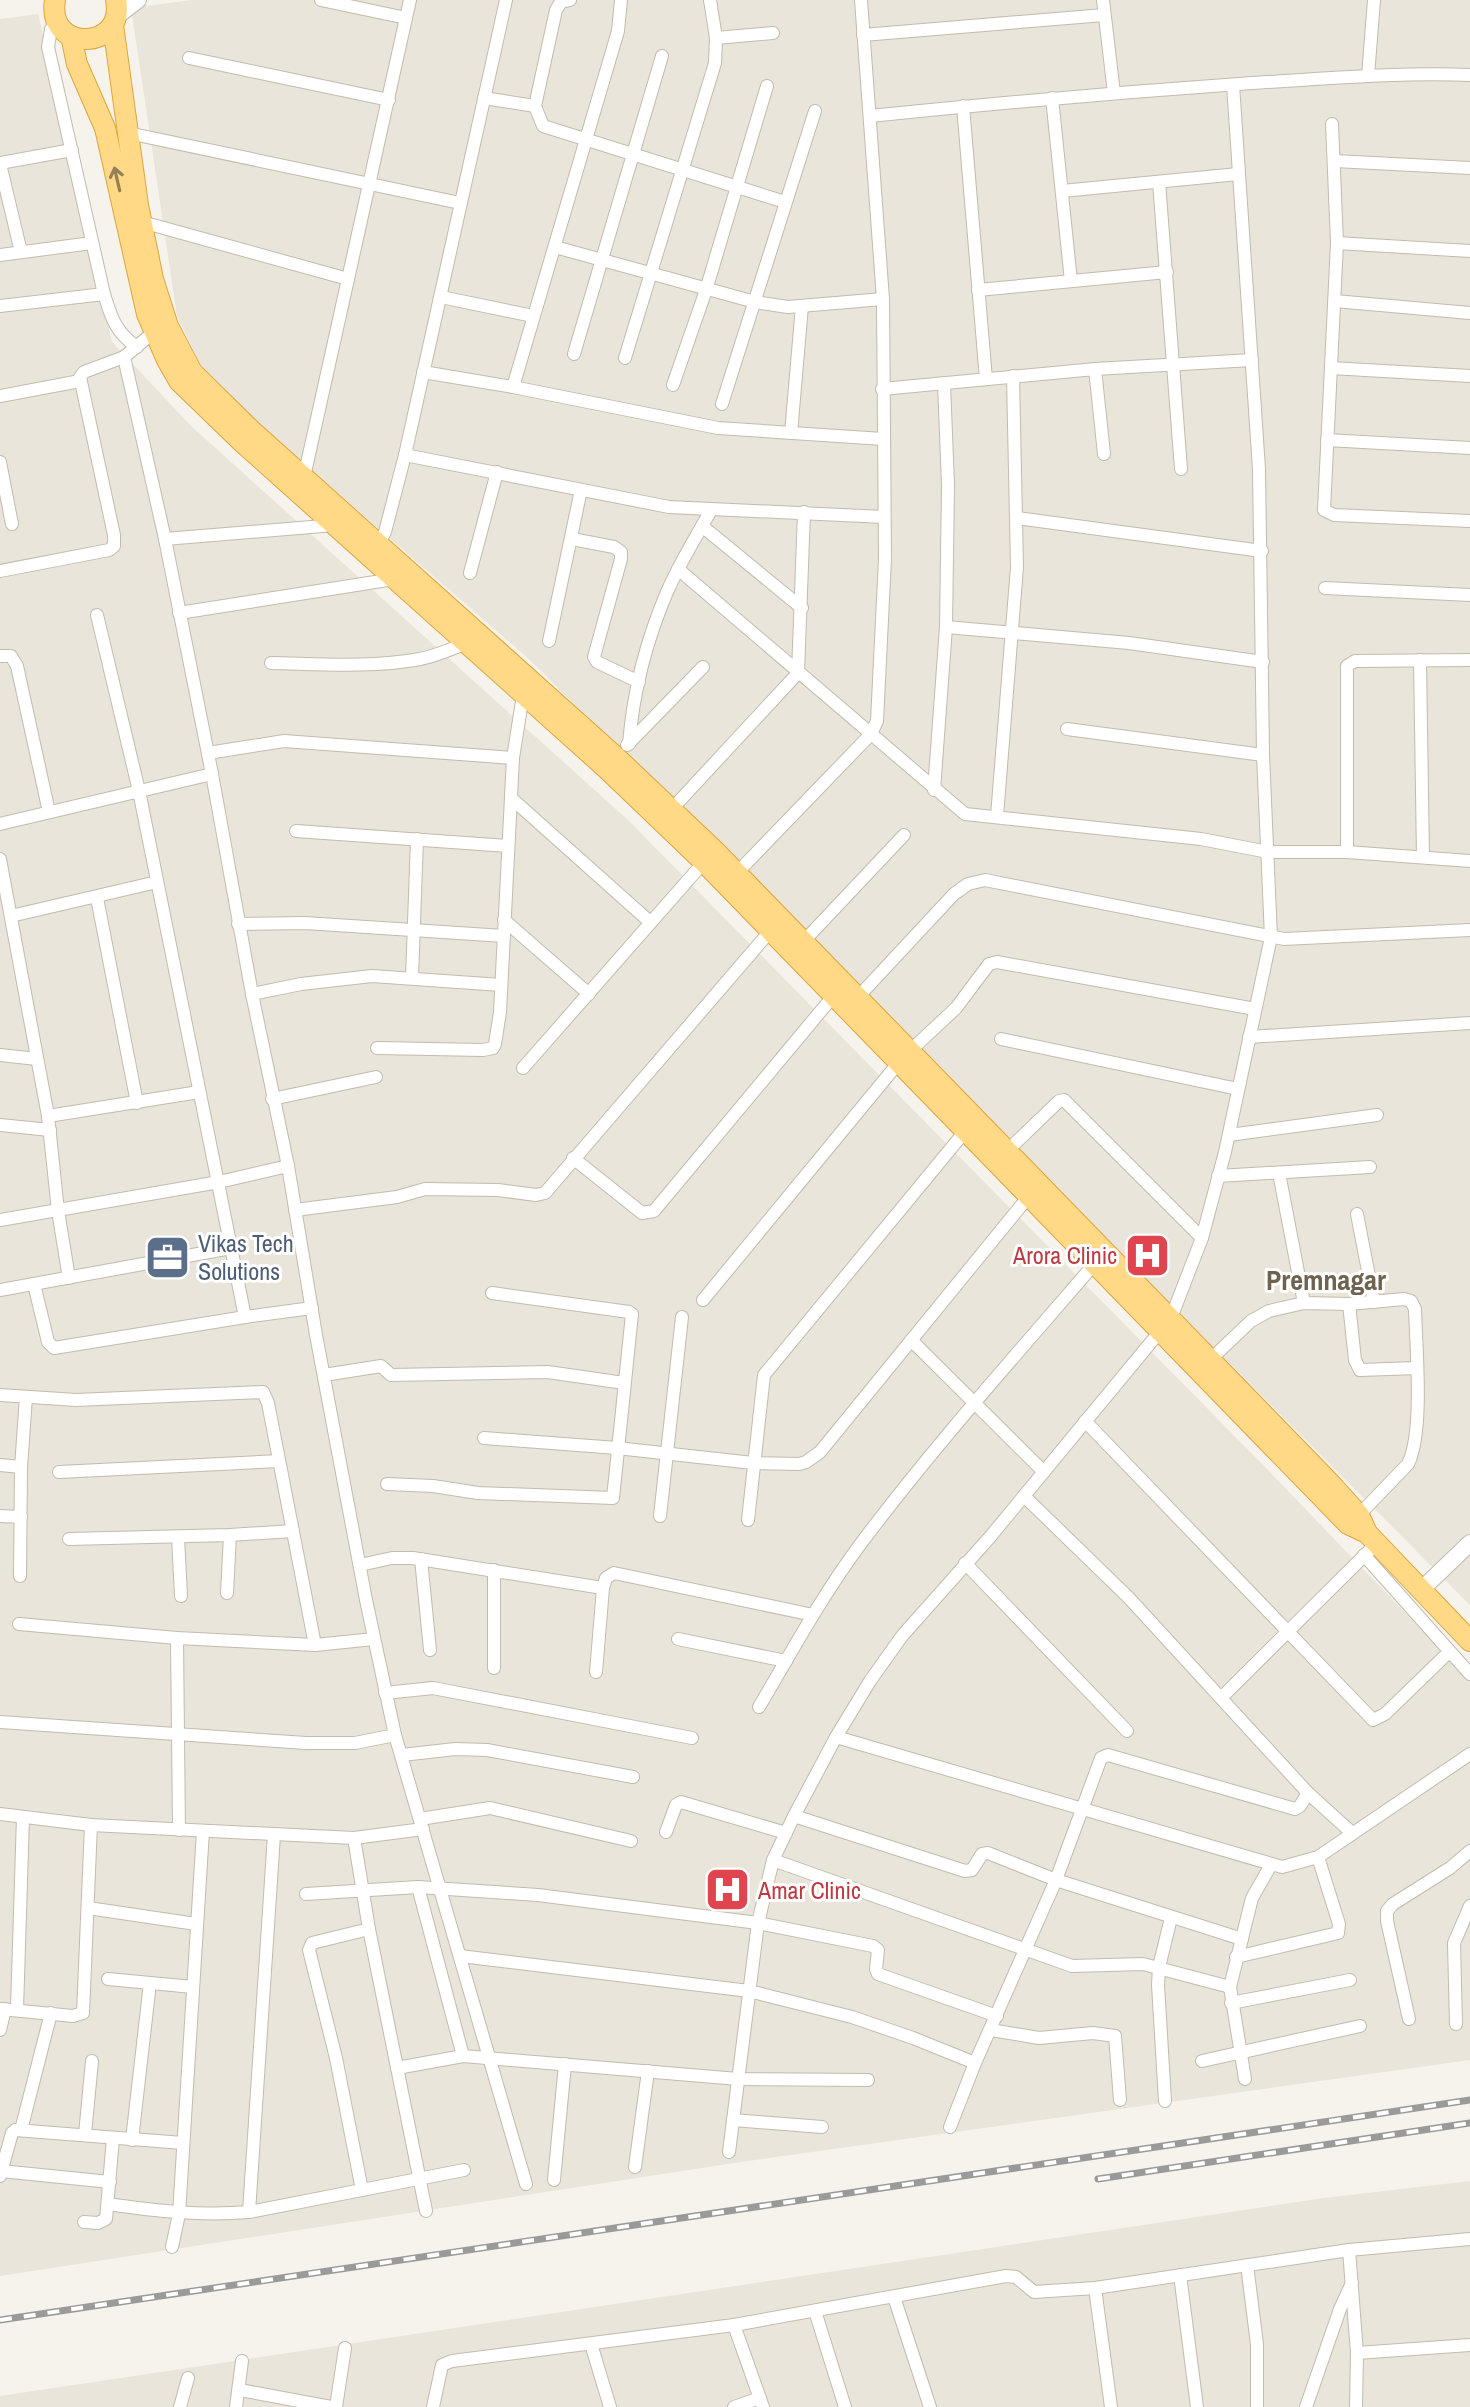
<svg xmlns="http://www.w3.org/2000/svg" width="1470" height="2407" font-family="'Archivo Narrow',sans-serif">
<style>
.residential{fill:#eae5da}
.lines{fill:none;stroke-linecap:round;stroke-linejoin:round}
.minor-casing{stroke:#c2bbae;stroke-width:14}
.tertiary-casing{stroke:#c2bbae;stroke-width:18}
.trunk-casing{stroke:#e0a43c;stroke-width:22}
.minor{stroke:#fff;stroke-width:12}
.tertiary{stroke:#fff;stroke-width:16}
.trunk{stroke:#ffd985;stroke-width:20}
.rail-casing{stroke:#9a9a9a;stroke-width:7}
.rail{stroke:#fff;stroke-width:4;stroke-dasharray:12;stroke-linecap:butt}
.oneway{stroke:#938057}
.labels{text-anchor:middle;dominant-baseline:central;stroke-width:6;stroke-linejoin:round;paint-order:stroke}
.service-label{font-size:24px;fill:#4e5e75;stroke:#fff;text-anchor:start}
.health-label{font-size:24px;fill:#be3a42;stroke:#fff;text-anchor:end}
.quarter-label{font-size:28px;font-weight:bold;fill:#6e6250;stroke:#fff}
</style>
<rect width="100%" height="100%" fill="#f6f3ec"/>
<g class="residential">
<polygon points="192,0 1470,0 1470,1605 531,661 208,380 177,316 131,8"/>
<polygon points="38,14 112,342 191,426 629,821 1264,1466 1470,1680 1470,2060 734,2163 0,2276 0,19"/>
<polygon points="1470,2181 1470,2407 0,2407 0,2396 1324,2198"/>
</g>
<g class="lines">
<defs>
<g id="minor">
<polyline points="321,0 406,18"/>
<polyline points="570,0 561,2 556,10 535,106 543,126 785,202"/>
<polyline points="1103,0 1114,93"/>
<path d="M58,23l-7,6 -3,18 56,247c7,23 12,39 33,53"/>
<polyline points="863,35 1104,15"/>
<polyline points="716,38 773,33"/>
<polyline points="189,58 389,100"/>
<polyline points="1368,76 1374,0"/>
<polyline points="484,98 535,106"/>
<polyline points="1052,98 1071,281"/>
<polyline points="963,106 986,379"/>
<path d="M870,116c127,-13 254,-24 382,-33 72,-4 145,-11 218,-8"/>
<polyline points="1332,124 1337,243 1324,510 1334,515 1470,521"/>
<polyline points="128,133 460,203"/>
<polyline points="1335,161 1470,168"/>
<polyline points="0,163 72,150"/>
<polyline points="0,164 21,252"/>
<polyline points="1159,182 1181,469"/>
<polyline points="1062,191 1238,174"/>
<polyline points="142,222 348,279"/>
<polyline points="1337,243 1470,251"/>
<polyline points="555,247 755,302 788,307 883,299"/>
<polyline points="0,255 92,243"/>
<polyline points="978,290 1167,272"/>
<polyline points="441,297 533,316"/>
<polyline points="1335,301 1470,313"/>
<polyline points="0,306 104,294"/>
<polyline points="574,354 662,56"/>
<polyline points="124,357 165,539 212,774 252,994 288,1166 316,1335 366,1600 395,1735 526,2184"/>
<polyline points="625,358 715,63 716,38 710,0"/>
<polyline points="1331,368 1470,376"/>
<polyline points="1095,369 1104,454"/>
<polyline points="423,372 513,387 718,428 883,439"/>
<polyline points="673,385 706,290 767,86"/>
<polyline points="513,387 618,31 621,0"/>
<polyline points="882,389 1095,369 1252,360"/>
<polyline points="0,396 80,381"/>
<polyline points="722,404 815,111"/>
<polyline points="791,433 802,306"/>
<polyline points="1327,440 1470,448"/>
<polyline points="405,455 669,507 884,517"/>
<polyline points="0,462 12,524"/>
<polyline points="304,477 410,0"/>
<polyline points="1017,518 1262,551"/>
<polyline points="702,526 802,608"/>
<polyline points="165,539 335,525"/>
<polyline points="572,539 614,547 621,552 621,559 594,657 597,662 639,682"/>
<polyline points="376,549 385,532 405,455 506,0"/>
<polyline points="678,569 965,814 1201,839 1268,852 1347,852 1470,861"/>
<polyline points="0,571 109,550 114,546 114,535 80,377 84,372 124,357 154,332"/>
<polyline points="470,573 497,472"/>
<polyline points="1325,588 1470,595"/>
<polyline points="179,613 394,579"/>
<polyline points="97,615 139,791 245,1317"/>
<polyline points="946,627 1129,643 1263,662"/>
<polyline points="549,641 581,490"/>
<polyline points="0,656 11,656 17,666 49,812"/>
<polyline points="1420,660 1423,857"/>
<path d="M271,663c49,1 100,5 149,-4 16,-3 31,-10 47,-16"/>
<polyline points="1067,729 1263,755"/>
<path d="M629,744c4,-51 18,-105 38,-152 12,-28 29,-55 44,-82"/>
<polyline points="627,745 703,667"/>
<polyline points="208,753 284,741 513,758"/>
<polyline points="934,790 946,627 948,485 944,383"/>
<polyline points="511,798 650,922"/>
<polyline points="671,810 798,673 804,512"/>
<polyline points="997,816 1017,567 1013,376"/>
<polyline points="0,824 212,774"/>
<polyline points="296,831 508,846"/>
<polyline points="1347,852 1347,666 1355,661 1470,660"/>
<polyline points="0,859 48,1116 58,1211 69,1278"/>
<polyline points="732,878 871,734 877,721 885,559 883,299 861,0"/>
<polyline points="97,898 137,1103"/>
<polyline points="11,916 157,882"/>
<polyline points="504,920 589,994"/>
<polyline points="238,924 305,923 504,936"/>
<polyline points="804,941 904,835"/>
<polyline points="412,978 417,839"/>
<polyline points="252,994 301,984 372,976 501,985"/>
<polyline points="859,996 954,894 968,884 985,880 1284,939 1470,930"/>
<polyline points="1249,1037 1470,1023"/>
<polyline points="1001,1039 1238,1089"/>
<polyline points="377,1048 483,1050 493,1048 495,1044 500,1012 513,758 523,695"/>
<polyline points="911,1050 956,1008 989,964 997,962 1255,1009"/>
<polyline points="0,1055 37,1059"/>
<polyline points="523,1068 704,862"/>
<polyline points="272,1099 376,1077"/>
<polyline points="48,1116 199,1092"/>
<polyline points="0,1125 50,1130"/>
<polyline points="1229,1135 1377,1115"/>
<polyline points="1007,1151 1059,1101 1064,1100 1202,1238"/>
<polyline points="573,1158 642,1213 654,1211 835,994"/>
<polyline points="1279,1173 1304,1303"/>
<polyline points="1218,1176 1370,1167"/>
<polyline points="295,1210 397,1197 425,1189 498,1190 536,1195 545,1193 772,929"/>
<polyline points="1357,1214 1374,1302"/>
<polyline points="0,1220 219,1182 288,1166"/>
<polyline points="34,1284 48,1342 54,1348 245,1317 312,1308"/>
<polyline points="0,1290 231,1248"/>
<polyline points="703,1300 900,1061"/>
<polyline points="1349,1304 1355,1360 1360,1370 1417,1368"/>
<polyline points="911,1340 1044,1472"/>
<path d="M1210,1360l41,-39 18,-10 35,-8 45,1 55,-5 7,2 4,8c1,38 9,123 -7,155l-52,54"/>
<polyline points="324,1375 381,1366 391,1375 548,1372 624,1383"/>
<polyline points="0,1395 76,1400 263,1392 268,1403 315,1645"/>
<polyline points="1085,1421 1373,1720 1385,1714 1449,1652"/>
<polyline points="484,1438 617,1448 753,1463 799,1464 806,1462 820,1452 1029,1196"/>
<polyline points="0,1465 21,1467"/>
<polyline points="59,1472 279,1461"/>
<polyline points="387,1484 433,1486 478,1493 613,1498 632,1314 629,1312 492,1293"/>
<polyline points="1024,1496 1129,1598 1308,1793 1352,1833"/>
<polyline points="0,1516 21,1517"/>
<polyline points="660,1516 682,1317"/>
<polyline points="748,1520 764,1375 967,1129"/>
<polyline points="178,1537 181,1596"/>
<polyline points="69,1539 230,1535 293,1531"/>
<polyline points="1364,1555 1470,1674"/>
<polyline points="421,1559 430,1650"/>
<polyline points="965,1563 1127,1731"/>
<polyline points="360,1565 392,1558 413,1558 603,1588"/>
<polyline points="494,1570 494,1668"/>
<polyline points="20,1576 21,1467 26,1397"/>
<polyline points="227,1593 230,1535"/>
<polyline points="19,1624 177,1638 315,1645 374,1639"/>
<polyline points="177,1638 179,1830"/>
<polyline points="678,1639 786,1661"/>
<polyline points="596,1672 603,1588 606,1578 614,1573 813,1615"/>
<polyline points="385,1693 433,1688 692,1738"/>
<polyline points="1221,1698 1377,1543"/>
<path d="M759,1707c33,-56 64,-113 103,-165 73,-97 155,-188 234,-280"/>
<polyline points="0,1722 306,1743 355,1743 395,1735"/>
<polyline points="836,1737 1282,1867 1318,1857 1470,1754"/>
<polyline points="402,1755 455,1749 487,1750 633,1777"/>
<polyline points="0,1814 91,1825 354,1838 423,1829"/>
<polyline points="794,1816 965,1871 972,1870 982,1854 988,1853 1056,1880 1242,1939"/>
<polyline points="420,1819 490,1808 631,1841"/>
<polyline points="666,1832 676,1805 681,1802 786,1833"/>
<polyline points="354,1838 369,1929 426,2211"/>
<polyline points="773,1860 1072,1966 1143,1964 1230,1987"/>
<polyline points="418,1887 463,2056"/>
<polyline points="306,1894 418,1887 538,1895 758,1923 873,1946 878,1950 876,1969 878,1974 997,2016"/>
<polyline points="88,1908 196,1924"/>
<polyline points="460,1956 749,1991 852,2017 913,2038 975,2063"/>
<polyline points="1236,1957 1338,1933 1339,1924 1318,1857"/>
<polyline points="108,1979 193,1987"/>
<polyline points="1231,2003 1350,1980"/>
<polyline points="0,2009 73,2016 83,2013 91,1825"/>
<polyline points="17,2009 23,1817"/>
<polyline points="1409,2019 1387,1921 1387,1911 1393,1904 1450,1868 1470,1851"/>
<polyline points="1456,2024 1454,1943 1470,1906"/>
<polyline points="0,2030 5,2009"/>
<polyline points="991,2030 1039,2038 1093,2033 1115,2036 1120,2100"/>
<polyline points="1202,2061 1360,2026"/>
<polyline points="397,2068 463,2056 738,2079 868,2080"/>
<polyline points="1245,2079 1230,1987 1252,1898 1271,1865"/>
<polyline points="1165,2101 1158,1985 1159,1967 1171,1918"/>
<polyline points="733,2120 822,2127"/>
<polyline points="950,2127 975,2063 1056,1880 1101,1758 1108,1755 1295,1809 1300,1806 1308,1793"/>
<polyline points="21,2130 51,2013"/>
<polyline points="85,2134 92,2061"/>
<polyline points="132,2140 150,1983"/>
<polyline points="729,2152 758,1923 773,1860 794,1816 836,1737 870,1681 902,1636 990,1537 1171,1318 1202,1238 1225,1152 1271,937 1263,755 1259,469 1233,85"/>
<polyline points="635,2167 648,2071"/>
<polyline points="1,2171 110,2182"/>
<polyline points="0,2176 12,2133 15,2130 183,2143"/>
<polyline points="554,2180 565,2064"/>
<polyline points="362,2190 336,2058 309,1950 312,1943 369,1929"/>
<path d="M108,2204c48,7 92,12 141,8l215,-42"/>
<polyline points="249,2212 274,1835"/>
<polyline points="84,2222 98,2223 106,2219 113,2138"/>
<polyline points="172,2247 179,2214 203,1831"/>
<polyline points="1349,2250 1357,2353 1356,2407"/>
<polyline points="1247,2265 1257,2344 1257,2407"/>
<polyline points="1180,2275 1197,2407"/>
<polyline points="1095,2288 1111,2407"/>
<polyline points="894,2297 930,2407"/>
<polyline points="815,2311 845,2407"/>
<polyline points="734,2325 763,2407"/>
<polyline points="591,2344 610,2407"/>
<polyline points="1357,2353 1470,2345"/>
<polyline points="240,2390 331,2407"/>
<polyline points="180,2407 188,2378"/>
<polyline points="236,2407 242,2361"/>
<polyline points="336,2407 345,2348"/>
<polyline points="433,2407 442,2365 452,2361 734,2325 1006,2276 1016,2277 1034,2292 1095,2288 1349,2250 1470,2239"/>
<polyline points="734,2407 760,2398"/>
<polyline points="1306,2407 1340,2309 1352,2283"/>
</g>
<g id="tertiary">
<polyline points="117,16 138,0"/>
<polyline points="1420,1591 1470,1543"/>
</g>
<g id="trunk">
<path d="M55,0c-9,53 71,51 61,0"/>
<polyline points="113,25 138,205 153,279 168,326 192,372 252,431 617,758 715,851 1331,1484 1359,1515 1367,1533"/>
<polyline points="71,36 77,64 105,128 147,314 167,360 179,381 242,442 607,769 704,862 1348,1524 1367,1533 1470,1641"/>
</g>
</defs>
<use href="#minor" class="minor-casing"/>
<use href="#tertiary" class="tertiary-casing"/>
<use href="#trunk" class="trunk-casing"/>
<use href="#minor" class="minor"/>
<use href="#tertiary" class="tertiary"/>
<use href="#trunk" class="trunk"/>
<defs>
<g id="rail">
<polyline points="1098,2179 1470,2123"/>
<polyline points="0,2320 1470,2100"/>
</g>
</defs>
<use href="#rail" class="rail-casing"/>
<use href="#rail" class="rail"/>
</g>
<defs><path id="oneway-shaft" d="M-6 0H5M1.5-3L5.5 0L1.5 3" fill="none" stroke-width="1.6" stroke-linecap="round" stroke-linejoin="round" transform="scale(2)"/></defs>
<use class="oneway" href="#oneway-shaft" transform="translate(117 179) rotate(-103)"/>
<defs>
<symbol id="hospital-square" viewBox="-11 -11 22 22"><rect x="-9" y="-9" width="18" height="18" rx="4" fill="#e0444e" stroke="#fff"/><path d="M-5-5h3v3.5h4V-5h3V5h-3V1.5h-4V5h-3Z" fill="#fff"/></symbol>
<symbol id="office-square" viewBox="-11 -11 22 22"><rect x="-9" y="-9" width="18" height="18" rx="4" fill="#5c6f8a" stroke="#fff"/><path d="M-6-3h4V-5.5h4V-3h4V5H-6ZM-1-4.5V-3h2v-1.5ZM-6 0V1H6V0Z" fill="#fff"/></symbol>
</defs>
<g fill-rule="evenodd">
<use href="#hospital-square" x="1122" y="1230" width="51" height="51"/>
<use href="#office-square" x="142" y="1232" width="51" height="51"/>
<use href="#hospital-square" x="702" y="1864" width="51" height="51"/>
</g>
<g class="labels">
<g class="service-label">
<text x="198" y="1243">Vikas Tech<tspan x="198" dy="28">Solutions</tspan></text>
</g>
<g class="health-label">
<text x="1117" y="1255">Arora Clinic</text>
<text x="758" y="1890" text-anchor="start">Amar Clinic</text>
</g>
<g class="quarter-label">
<text x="1326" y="1280">Premnagar</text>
</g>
</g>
</svg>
